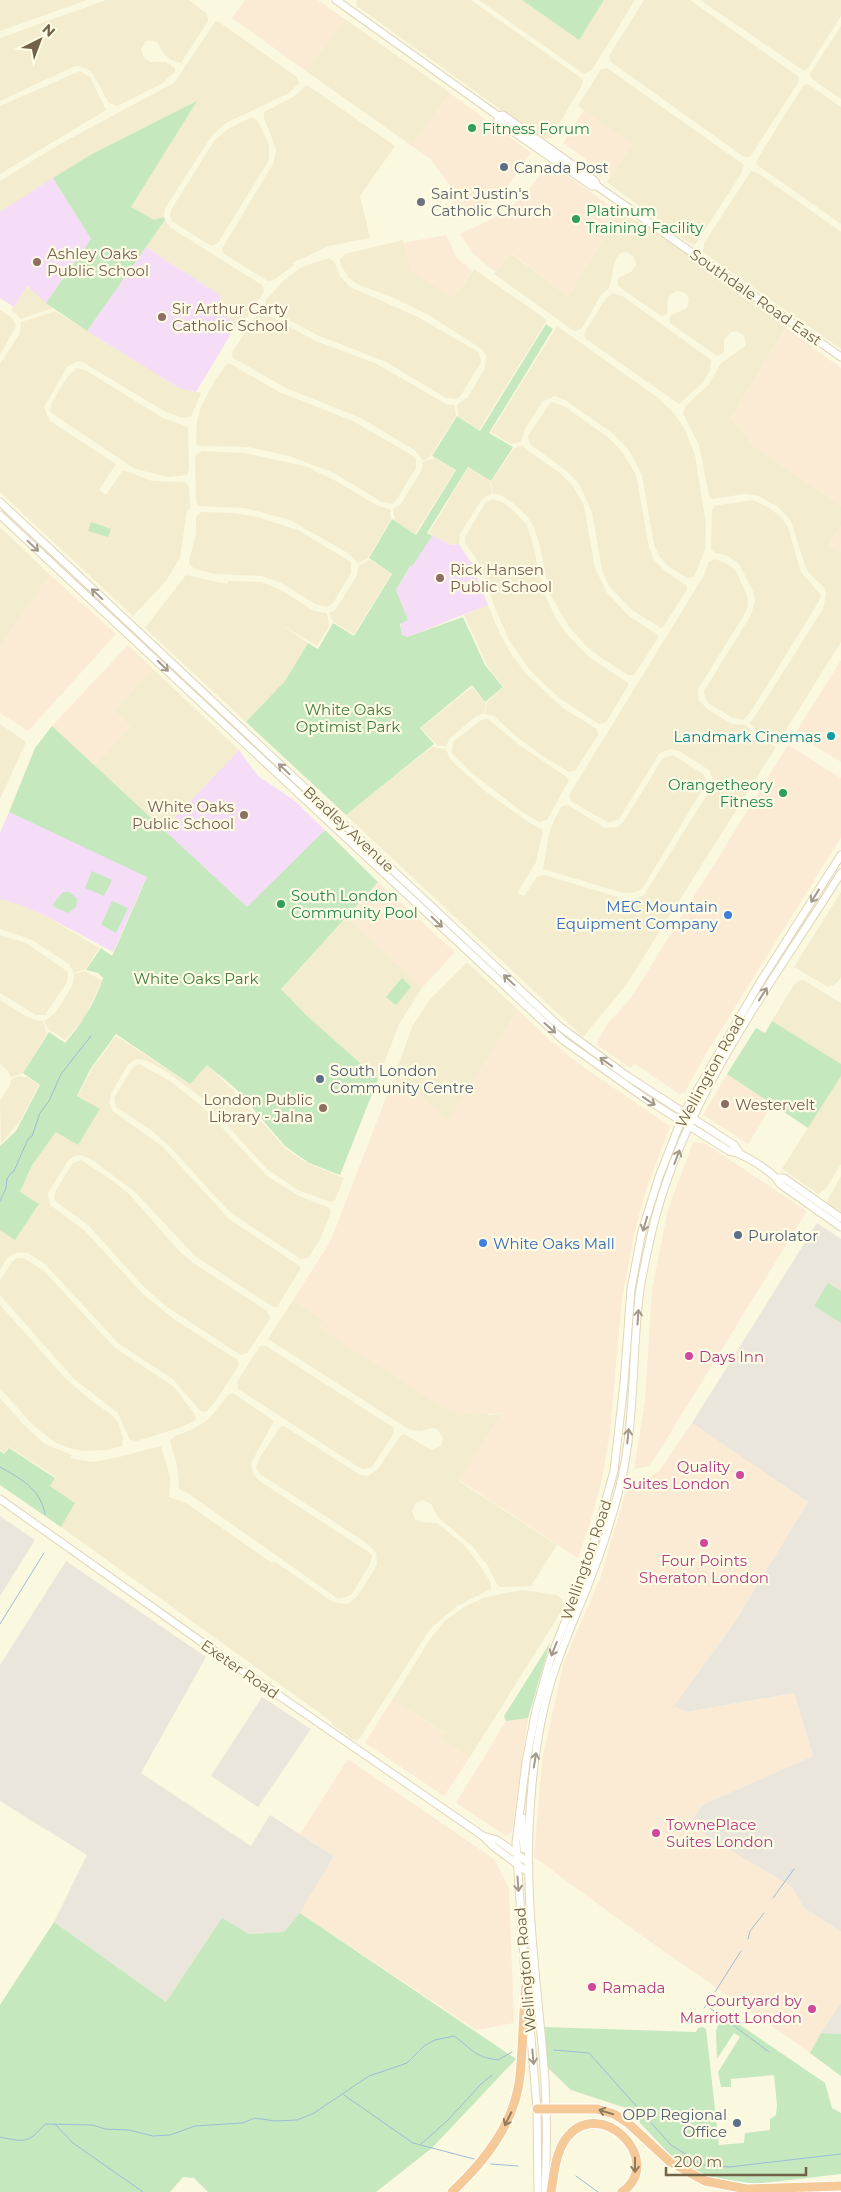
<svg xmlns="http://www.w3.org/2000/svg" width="841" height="2192" font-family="Montserrat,sans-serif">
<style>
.residential{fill:#f3eccf}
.commercial{fill:#fcebd4}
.industrial{fill:#eae6dc}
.education{fill:#f5ddf7}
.green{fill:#c5e8bf}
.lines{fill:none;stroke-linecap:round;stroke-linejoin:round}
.stream{stroke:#9cbdd6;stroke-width:1}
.secondary-casing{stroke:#e1d6b8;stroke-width:9}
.motorway-casing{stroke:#fff;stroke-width:11}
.secondary{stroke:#fff;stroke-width:7}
.motorway{stroke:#f5ca98;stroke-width:9}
.oneway{stroke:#a39988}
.oneway2{stroke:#927c5c}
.leisure-dot{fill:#2e9e5b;stroke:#fffce6;stroke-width:2}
.service-dot{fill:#5c6f8a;stroke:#fffce6;stroke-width:2}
.worship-dot{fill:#6b7280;stroke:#fffce6;stroke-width:2}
.education-dot{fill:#8d6e63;stroke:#fffce6;stroke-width:2}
.culture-dot{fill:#0f9aa8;stroke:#fffce6;stroke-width:2}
.shop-dot{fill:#3f7fe0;stroke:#fffce6;stroke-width:2}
.hotel-dot{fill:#d1479c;stroke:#fffce6;stroke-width:2}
.labels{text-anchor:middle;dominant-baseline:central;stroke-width:4.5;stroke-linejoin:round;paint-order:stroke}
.leisure-label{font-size:15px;fill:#27864d;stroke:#fffce6;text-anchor:start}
.service-label{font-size:15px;fill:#4e5e75;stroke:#fffce6;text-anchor:start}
.worship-label{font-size:15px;fill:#5b616d;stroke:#fffce6;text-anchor:start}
.education-label{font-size:15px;fill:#785e54;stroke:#fffce6;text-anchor:start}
.street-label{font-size:15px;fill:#716248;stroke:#fffce6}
.park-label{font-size:15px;fill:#447d43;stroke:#fffce6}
.culture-label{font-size:15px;fill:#0d838f;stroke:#fffce6;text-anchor:end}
.shop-label{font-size:15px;fill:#366cbe;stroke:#fffce6;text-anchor:end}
.hotel-label{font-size:15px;fill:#b23c85;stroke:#fffce6;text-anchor:start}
</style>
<rect width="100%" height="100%" fill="#fbf8e0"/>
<g class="residential">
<polygon points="0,0 87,0 0,31"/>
<polygon points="106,0 189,0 207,14 208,21 181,63 171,60 164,54 157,42 148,40 145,42 141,50 144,58 150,62 166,62 175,68 175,72 161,84 117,106 109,103 91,71 79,66 73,67 0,101 0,38"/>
<polygon points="356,0 471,0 581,78 583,81 582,85 551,138 541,139 357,6"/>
<polygon points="479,0 522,0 579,40 604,0 635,0 592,70 584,74"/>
<polygon points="644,0 690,0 799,77 798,83 750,157 744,157 611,62 609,56"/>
<polygon points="700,0 841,0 841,16 808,68 804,71"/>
<polygon points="345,19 450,93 412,146 306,71"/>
<polygon points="216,21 219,22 297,77 299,83 289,93 226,123 213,134 165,208 164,217 154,220 131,207 196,102 92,154 0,212 0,181 58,145 174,83"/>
<polygon points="841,26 841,99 812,79 810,74"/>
<polygon points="607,68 744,165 741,174 695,245 689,243 607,182 632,144 578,106 601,69"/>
<polygon points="80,71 90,77 106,110 0,174 0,106"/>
<polygon points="808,84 841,107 841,224 756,164 758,158 803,86"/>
<polygon points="307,85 395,146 360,196 370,238 329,246 292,263 294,265 274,280 268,281 224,254 222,249 274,162 276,149 264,118 264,112 293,97"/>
<polygon points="252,117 258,121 269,145 269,160 218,243 211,246 173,222 170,217 171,210 214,141 228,129"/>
<polygon points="751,171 758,173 841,232 841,349 703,252 704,243"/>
<polygon points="621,211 680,249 787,326 731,418 754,446 841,506 841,526 829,545 841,552 841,642 777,744 759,733 749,723 754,718 823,609 826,594 824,587 809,573 804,563 791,521 778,507 759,496 745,494 712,499 709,496 699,445 683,414 685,407 709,384 721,363 744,347 746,344 744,336 737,331 731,332 724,340 724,353 717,356 670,323 669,319 672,315 687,308 689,298 685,293 677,291 672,294 668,298 667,314 661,316 625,291 618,286 618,278 631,272 636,265 634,257 626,252 621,253 617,257 614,263 611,282 608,289 601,295 582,328 577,331 574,331 494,274 510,253 568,296"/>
<polygon points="165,220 171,228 262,285 264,291 241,326 214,310 221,296 146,247"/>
<polygon points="403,240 403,243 453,298 474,269 547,320 479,430 458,416 457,405 468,397 485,368 486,356 483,350 429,315 389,296 357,284 348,277 341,265 340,259 345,254"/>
<polygon points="329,258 335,263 340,276 350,287 418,317 478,352 481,360 480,364 461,395 457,399 446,398 386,362 317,335 267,308 265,301 284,280 302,267"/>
<polygon points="26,286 53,308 20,319 16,313 11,311"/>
<polygon points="614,293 624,297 711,360 710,370 703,382 679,404 586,339 584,335 586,330 606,298"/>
<polygon points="0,310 11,317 16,326 0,355"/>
<polygon points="55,311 179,388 201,393 191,417 182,418 164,411 84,363 78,361 67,367 44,407 50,421 116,464 99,490 106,495 123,470 152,481 185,482 189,486 190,509 187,510 180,558 166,581 133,616 0,492 0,364 20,333 21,322"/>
<polygon points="262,312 316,341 377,364 446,404 454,405 456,416 430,457 423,461 416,451 361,418 286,388 233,358 232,353 257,314"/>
<polygon points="557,326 657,397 674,413 684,428 695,455 706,524 705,550 694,577 687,578 668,566 659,556 654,544 642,476 629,450 612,433 565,400 555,396 542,402 525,429 521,442 511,444 491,432"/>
<polygon points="229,363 279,392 351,420 412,455 416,459 416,468 397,499 393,504 382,502 334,473 289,456 248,447 199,446 196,444 197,420 201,407 215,380 226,365"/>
<polygon points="77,368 85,370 163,418 188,427 189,469 187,475 169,477 135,469 53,414 50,411 51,404 68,376"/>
<polygon points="551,402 564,406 609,438 623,453 636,475 649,547 654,560 665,571 687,586 687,590 663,627 661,628 632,610 609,586 602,570 592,512 582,490 576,480 564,469 530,444 528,436 531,431"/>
<polygon points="522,445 527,450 560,473 573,486 584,506 595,568 607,593 629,616 657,634 658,638 634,675 628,675 600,657 588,648 569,627 549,592 539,542 533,526 527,516 513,503 499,494 493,494 491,482 514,448"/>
<polygon points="202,451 244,453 305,466 336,481 378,506 390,509 391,519 368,558 358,563 348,553 290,520 244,508 198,506 196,500 195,456"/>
<polygon points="434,458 455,470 415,534 395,521 393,509 401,504 421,471 423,462"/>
<polygon points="468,468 489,480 492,493 482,499 460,534 459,544 450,545 429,533"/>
<polygon points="492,499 502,502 514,511 526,524 531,537 544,593 556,619 565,632 589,657 628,683 628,686 606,722 599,724 559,698 530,670 509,640 495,608 479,563 465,543 465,537 485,503"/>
<polygon points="753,500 769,508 781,517 788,527 801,572 821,595 820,599 813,611 750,713 743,720 731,717 708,703 705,697 704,691 751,615 755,600 754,593 739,564 726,555 715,553 711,549 712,511 714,506 719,505"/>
<polygon points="201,512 234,513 257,517 298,530 351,562 351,573 333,603 327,607 317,605 281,583 262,576 214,574 195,569 189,564 189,561 196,534 196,517"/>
<polygon points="0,527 50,575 0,646"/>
<polygon points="714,559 724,562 735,569 747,595 748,606 744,615 700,686 698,691 699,700 707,709 732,724 746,725 754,733 776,747 626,985 583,1037 346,815 432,747 446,749 449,757 455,764 486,792 530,823 543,830 536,862 517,893 524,896 537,877 544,875 625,899 632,900 644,895 711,788 713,779 709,770 679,751 672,749 664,751 659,754 619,819 611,822 607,822 571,801 569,795 703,577 709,562"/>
<polygon points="370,560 391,574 354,634 333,622 329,613 334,611 342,600 357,575 358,566"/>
<polygon points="186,575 227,584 228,581 262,582 281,590 314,611 327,613 329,626 317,646 280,624 308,643 285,681 246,722 145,628"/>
<polygon points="488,605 501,636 512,655 526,674 563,708 597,729 598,735 575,771 569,772 544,757 517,737 494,716 485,714 487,702 504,687 487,665 464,615"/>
<polygon points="153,669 239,750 163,830 94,766 130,727 114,711"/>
<polygon points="472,687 486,704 484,713 475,717 450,738 446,746 438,746 421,728"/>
<polygon points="488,719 518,744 565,776 569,780 547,820 539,822 521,811 473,774 452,753 453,742 481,720"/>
<polygon points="0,724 26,742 0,799"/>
<polygon points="673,755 703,774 707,782 642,889 633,893 623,893 543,869 549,834 555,818 562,806 568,805 605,828 618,827 624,821 663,758"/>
<polygon points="841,892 841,977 837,983 828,987 794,967"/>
<polygon points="0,899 26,906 46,916 99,948 86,969 74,973 69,964 32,940 0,929"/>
<polygon points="347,917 422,988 399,1024 378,1079 306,1016 281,989"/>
<polygon points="0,935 26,943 68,972 67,982 45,1015 36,1015 0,993"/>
<polygon points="467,962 518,1010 448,1121 396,1072 412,1027 431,998"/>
<polygon points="84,971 102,980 85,1017 65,1040 48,1029 44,1021 56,1012 73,984 74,974"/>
<polygon points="803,980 841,1003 841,1064 772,1021 794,985 798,981"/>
<polygon points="0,1000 27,1017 38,1021 43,1021 47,1033 23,1073 11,1077 7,1070 0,1064"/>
<polygon points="116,1036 190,1084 207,1065 232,1089 286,1149 309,1164 344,1178 335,1200 331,1202 298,1190 267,1169 203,1099 170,1074 146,1060 136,1059 128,1065 111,1093 109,1103 113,1111 163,1147 229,1219 300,1266 300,1270 277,1307 273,1307 195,1256 134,1191 91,1159 80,1155 74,1156 68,1161 51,1188 48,1194 50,1205 84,1230 144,1295 175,1320 238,1360 239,1365 216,1401 206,1412 200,1411 174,1380 119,1344 45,1264 28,1253 18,1252 8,1257 0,1270 0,1230 15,1239 39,1205 20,1192 32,1165 57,1131 78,1145 100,1109 78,1096 93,1067"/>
<polygon points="139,1064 170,1081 204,1108 267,1176 299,1196 330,1208 331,1212 320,1239 308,1258 301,1259 237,1217 227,1209 171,1148 151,1130 116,1107 114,1098 132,1068"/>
<polygon points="19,1076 26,1077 39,1085 20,1121 1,1144 0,1101 10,1085 11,1079"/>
<polygon points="841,1076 841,1164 826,1188 818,1194 782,1169"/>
<polygon points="81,1160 113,1181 129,1194 180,1252 195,1264 267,1311 270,1317 269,1320 247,1353 241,1355 236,1352 167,1307 143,1286 88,1225 55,1201 54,1196 56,1190 73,1163"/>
<polygon points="841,1176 841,1215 828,1206 827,1201"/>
<polygon points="17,1258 24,1258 44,1271 114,1347 173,1386 194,1413 196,1419 194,1421 179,1428 137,1441 130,1440 118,1413 74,1379 0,1295 0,1281 13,1261"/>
<polygon points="293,1300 324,1320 319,1328 489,1415 502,1413 459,1481 557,1545 531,1586 500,1587 496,1583 488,1566 473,1547 438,1517 431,1504 423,1500 416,1503 412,1511 415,1519 421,1522 437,1523 464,1545 481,1567 491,1583 491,1589 457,1606 430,1629 360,1738 355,1741 331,1724 332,1722 61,1527 75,1503 50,1486 56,1477 9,1447 4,1453 0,1450 0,1398 23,1424 45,1444 72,1455 70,1458 93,1462 119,1457 161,1446 170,1477 169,1497 186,1503 272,1563 274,1561 333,1602 348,1604 358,1595 377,1565 376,1552 365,1542 260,1474 256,1468 260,1457 280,1427 284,1426 360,1475 368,1476 378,1469 401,1435 404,1434 431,1450 441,1446 443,1438 437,1429 432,1428 421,1431 410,1430 268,1339"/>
<polygon points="0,1305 65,1378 88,1398 113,1416 118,1422 123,1439 122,1446 107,1450 85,1451 72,1449 54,1442 31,1423 0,1388"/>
<polygon points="260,1346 266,1346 394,1428 394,1433 372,1467 364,1469 360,1468 238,1389 237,1382"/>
<polygon points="233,1393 274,1421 251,1463 253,1474 261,1482 370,1553 372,1556 370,1564 352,1594 347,1597 338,1599 189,1494 179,1489 177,1466 170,1441 175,1436 191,1430 208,1420 228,1395"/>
<polygon points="522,1590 557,1595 563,1600 564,1607 470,1757 441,1739 445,1732 392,1700 431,1638 445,1621 464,1607 486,1597"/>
</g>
<g class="commercial">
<polygon points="245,0 318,0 345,19 306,71 232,18"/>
<polygon points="450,93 531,153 501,195 479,209 456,214 449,184 430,159 412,146"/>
<polygon points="584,110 632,144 610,177 563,143"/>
<polygon points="551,164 620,213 568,296 511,253 495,272 472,253 460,234 508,211"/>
<polygon points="446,235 457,258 472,271 453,298 410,271 403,243"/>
<polygon points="786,328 841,368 841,506 754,446 731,418"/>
<polygon points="841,526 841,552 829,545"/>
<polygon points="50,575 116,634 28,731 0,713 0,646"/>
<polygon points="128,645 153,669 114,711 130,727 94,766 52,726"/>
<polygon points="841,660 841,762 795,734"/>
<polygon points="788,745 841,778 841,837 703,1059 685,1092 679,1094 635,1064 630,1068 596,1044 608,1023 631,998"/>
<polygon points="378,882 455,952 422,988 347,917"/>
<polygon points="518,1010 552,1042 582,1066 670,1126 645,1193 634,1235 622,1299 610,1432 602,1479 590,1524 578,1558 459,1480 502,1413 478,1415 461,1413 439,1405 319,1328 324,1320 293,1300 330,1242 396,1072 448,1120"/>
<polygon points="727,1074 773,1104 748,1144 703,1115"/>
<polygon points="693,1142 706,1144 807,1211 650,1466 634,1469 645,1401 652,1289 668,1209"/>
<polygon points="692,1423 808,1502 734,1623 674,1706 686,1712 794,1693 813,1756 702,1805 689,1824 792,1887 804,1908 841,1932 841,2003 810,2053 625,1924 534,1857 542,1760 564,1661 600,1579 629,1481 643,1482 659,1471"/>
<polygon points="392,1700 446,1733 441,1739 470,1757 444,1796 365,1743"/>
<polygon points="528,1718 512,1831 506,1836 456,1803 506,1721"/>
<polygon points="348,1759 494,1859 509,1889 514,2023 476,2030 300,1913 334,1856 300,1834"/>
</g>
<g class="industrial">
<polygon points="817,1223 841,1239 841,1932 804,1908 792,1887 689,1825 702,1805 813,1756 794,1693 686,1712 674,1706 734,1623 808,1502 692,1423"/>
<polygon points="0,1516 35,1540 0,1596"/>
<polygon points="66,1561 206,1657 141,1773 251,1846 270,1815 334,1856 300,1913 284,1932 249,1934 222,1919 166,2002 54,1922 87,1855 0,1801 0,1665"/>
<polygon points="262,1697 311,1729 258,1807 211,1776"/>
<polygon points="841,2003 841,2034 821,2033"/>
</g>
<g class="education">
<polygon points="53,178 91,239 46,303 27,286 14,307 0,298 0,212"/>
<polygon points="146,247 221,296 215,310 237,324 196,392 179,388 87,331"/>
<polygon points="432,535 451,545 459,544 472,564 488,605 407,637 402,635 400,630 402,621 408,620 396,590 410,566"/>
<polygon points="239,750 258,776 294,800 325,830 248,908 163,830"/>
<polygon points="9,812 147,876 113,952 46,916 15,903 0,899 0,833"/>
</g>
<g class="green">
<polygon points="522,0 604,0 579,40"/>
<polygon points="197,101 131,207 154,220 164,217 165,220 87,331 46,303 91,239 53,178 92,154"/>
<polygon points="546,324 553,329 489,433 513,447 491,481 468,467 427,533 432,536 413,565 410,566 396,590 408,620 400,624 402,635 407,637 463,617 485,665 503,687 485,702 472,685 420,728 434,744 346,815 246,722 285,681 308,643 318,649 333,623 354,636 392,574 369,558 392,519 416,535 456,470 432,456 457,416 480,431"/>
<polygon points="91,522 111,529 108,537 88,531"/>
<polygon points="202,699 310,796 310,798 308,799"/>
<path d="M52,726l195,181 78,-77 53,52 -97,107 26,27 71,63 -38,96 -31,-12 -24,-17 -50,-58 -28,-23 -17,19 -74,-50 -25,34 -14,28 23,13 -22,36 -22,-13 -24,33 -12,27 19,12 -24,36 -15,-10v-84l16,-15 24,-46 -17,-12 26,-41 16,11c17,-20 30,-40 38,-65l-5,-5 -12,-3 15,-22 11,8 35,-79 -138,-65 26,-64z"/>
<polygon points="324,813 369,852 413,894 366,853"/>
<polygon points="92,871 112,880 104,896 85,888"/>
<polygon points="63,892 70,892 77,899 76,907 68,913 54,907 53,904"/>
<polygon points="112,901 128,908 116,933 101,925"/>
<polygon points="402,978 411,987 396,1005 386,997"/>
<polygon points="772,1021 841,1064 841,1076 808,1128 727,1074 756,1028 765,1033"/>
<polygon points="828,1283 841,1291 841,1323 814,1306"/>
<polygon points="9,1448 55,1478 50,1486 75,1503 61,1527 0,1485 0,1451 4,1454"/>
<polygon points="550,1643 528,1718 506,1721 504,1716"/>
<polygon points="300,1913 516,2059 432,2148 376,2192 208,2192 194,2178 183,2177 170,2192 0,2192 0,2005 54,1922 166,2002 222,1918 249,1934 284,1932"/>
<polygon points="724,2014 825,2083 832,2108 841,2113 841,2174 755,2184 706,2176 690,2170 673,2158 626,2108 571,2090 547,2067 545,2027 696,2032 698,2028 703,2027 706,2029 719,2145 744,2143 745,2133 770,2130 770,2119 776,2115 777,2105 774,2075 731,2079 731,2087 721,2087 718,2072 740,2037 734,2033 717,2059 716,2030"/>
<polygon points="821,2033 841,2034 841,2076 810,2053"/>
</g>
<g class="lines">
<g class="stream">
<polyline points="0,1201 6,1188 7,1179 10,1174 14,1171 28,1139 32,1136 40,1113 49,1101 61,1074 91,1036"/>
<path d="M0,1467c21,12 40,21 45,47"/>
<polyline points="0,1624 44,1553"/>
<polyline points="773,1898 794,1869"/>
<polyline points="748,1939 750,1931 764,1913"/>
<polyline points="715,1992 741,1951"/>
<polyline points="706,2005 769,2052"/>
<polyline points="704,2008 709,2002"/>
<polyline points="554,2050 589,2053 671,2145 703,2165 729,2167 841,2154"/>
<polyline points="344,2095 413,2143 474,2159"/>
<polyline points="55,2124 73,2143 143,2192"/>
<path d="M0,2137c24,5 28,7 45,-13l48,1 12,4 24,1 24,6 17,-1 25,-9 47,-3 13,-5 20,3 22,-1 17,-7 55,-37 38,-13 17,-17 11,-6 19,-4c18,13 20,21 44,24l14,-8"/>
<polyline points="421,2144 448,2120 481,2084 492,2075"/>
<polyline points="491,2164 518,2166"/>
<polyline points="576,2176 598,2192"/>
</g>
<defs>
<g id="secondary">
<polyline points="336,0 494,113 498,116 498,120 508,128 592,186 597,186 841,357"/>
<polyline points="498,116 503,115 595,181 597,186"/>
<polyline points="0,502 559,1026 627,1076 734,1145 739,1152"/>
<path d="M0,515l563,525 83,59 83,52c14,2 45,21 51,33l61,43"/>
<polyline points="777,1178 784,1178 841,1218"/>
<polyline points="0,1499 210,1648 483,1836 494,1847 528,1872"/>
<polyline points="522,1818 524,1849"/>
<polyline points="483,1836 497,1840 528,1862"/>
<polyline points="526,1990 516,1842 526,1762 536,1710 550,1660 588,1564 614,1471 624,1383 631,1289 642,1231 659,1177 684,1113 759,984 841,855"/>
<polyline points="528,2003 537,2109 538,2192"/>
<path d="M545,2192c2,-41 2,-84 -1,-125 -7,-86 -20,-171 -14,-257 3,-48 10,-98 26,-144 11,-32 26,-64 38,-97 10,-25 18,-52 25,-79 17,-65 12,-134 21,-201 3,-18 7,-36 11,-54 31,-135 118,-247 190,-362"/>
</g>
<g id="motorway">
<polyline points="537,2109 597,2109 614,2114 628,2123 669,2161 705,2181 746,2189 841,2186"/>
<path d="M452,2192c33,-31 63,-69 68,-116 3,-30 3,-61 6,-91"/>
<path d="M551,2192c3,-17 4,-37 14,-52 34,-48 102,21 57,52"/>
</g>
</defs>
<use href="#secondary" class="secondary-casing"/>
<use href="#motorway" class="motorway-casing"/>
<use href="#secondary" class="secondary"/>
<use href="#motorway" class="motorway"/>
</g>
<defs><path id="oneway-shaft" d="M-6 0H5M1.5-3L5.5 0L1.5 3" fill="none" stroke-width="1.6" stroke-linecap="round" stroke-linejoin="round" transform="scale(1.25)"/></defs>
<g class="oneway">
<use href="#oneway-shaft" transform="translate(33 546) rotate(43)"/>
<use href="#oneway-shaft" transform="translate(97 594) rotate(-137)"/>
<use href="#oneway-shaft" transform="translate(163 666) rotate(44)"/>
<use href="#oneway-shaft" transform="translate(284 769) rotate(-137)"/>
<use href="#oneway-shaft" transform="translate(815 896) rotate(122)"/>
<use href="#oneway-shaft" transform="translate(437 922) rotate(44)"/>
<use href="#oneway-shaft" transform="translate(509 980) rotate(-137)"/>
<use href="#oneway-shaft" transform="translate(763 994) rotate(-58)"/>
<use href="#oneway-shaft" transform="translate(550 1028) rotate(42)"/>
<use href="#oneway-shaft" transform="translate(606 1062) rotate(-145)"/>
<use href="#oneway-shaft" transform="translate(649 1101) rotate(34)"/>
<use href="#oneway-shaft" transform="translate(677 1157) rotate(-69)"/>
<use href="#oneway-shaft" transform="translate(645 1224) rotate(107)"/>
<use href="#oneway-shaft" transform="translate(638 1317) rotate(-86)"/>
<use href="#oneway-shaft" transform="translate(628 1436) rotate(-84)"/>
<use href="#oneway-shaft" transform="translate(554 1649) rotate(112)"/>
<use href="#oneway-shaft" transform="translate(535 1760) rotate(-81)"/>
<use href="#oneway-shaft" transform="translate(518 1884) rotate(86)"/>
<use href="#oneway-shaft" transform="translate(533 2057) rotate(85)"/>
</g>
<g class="oneway2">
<use href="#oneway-shaft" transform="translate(606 2112) rotate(-163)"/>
<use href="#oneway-shaft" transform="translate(508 2119) rotate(116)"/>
<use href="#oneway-shaft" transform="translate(635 2165) rotate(90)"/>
</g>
<g class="leisure-dot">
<circle cx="472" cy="128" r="5"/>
<circle cx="576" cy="219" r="5"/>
<circle cx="783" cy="793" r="5"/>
<circle cx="281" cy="904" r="5"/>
</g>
<g class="service-dot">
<circle cx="504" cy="167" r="5"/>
<circle cx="320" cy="1079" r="5"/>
<circle cx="738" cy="1235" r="5"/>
<circle cx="737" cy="2123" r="5"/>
</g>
<circle class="worship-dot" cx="421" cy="202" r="5"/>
<g class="education-dot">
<circle cx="37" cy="262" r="5"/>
<circle cx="162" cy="317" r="5"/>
<circle cx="440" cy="578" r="5"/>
<circle cx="244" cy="815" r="5"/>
<circle cx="725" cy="1104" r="5"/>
<circle cx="323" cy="1108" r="5"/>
</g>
<circle class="culture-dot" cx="831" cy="736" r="5"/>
<g class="shop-dot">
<circle cx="728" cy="915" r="5"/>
<circle cx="483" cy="1243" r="5"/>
</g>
<g class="hotel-dot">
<circle cx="689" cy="1356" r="5"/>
<circle cx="740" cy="1475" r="5"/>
<circle cx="704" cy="1543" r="5"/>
<circle cx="656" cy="1833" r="5"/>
<circle cx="592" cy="1987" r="5"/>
<circle cx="812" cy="2009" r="5"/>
</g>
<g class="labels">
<g class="leisure-label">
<text x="482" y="128">Fitness Forum</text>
<text x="586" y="210">Platinum<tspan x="586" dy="17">Training Facility</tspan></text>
<text x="773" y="784" text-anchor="end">Orangetheory<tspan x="773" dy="17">Fitness</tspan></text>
<text x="291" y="895">South London<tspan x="291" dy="17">Community Pool</tspan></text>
</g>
<g class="service-label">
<text x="514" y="167">Canada Post</text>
<text x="330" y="1070">South London<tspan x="330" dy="17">Community Centre</tspan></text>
<text x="748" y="1235">Purolator</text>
<text x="727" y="2114" text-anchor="end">OPP Regional<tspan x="727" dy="17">Office</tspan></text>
</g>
<g class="worship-label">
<text x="431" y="193">Saint Justin's<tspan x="431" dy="17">Catholic Church</tspan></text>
</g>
<g class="education-label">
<text x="47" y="253">Ashley Oaks<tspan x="47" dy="17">Public School</tspan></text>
<text x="172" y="308">Sir Arthur Carty<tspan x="172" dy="17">Catholic School</tspan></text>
<text x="450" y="569">Rick Hansen<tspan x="450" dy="17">Public School</tspan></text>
<text x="234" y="806" text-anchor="end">White Oaks<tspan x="234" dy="17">Public School</tspan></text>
<text x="313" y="1099" text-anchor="end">London Public<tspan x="313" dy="17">Library - Jalna</tspan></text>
<text x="735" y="1104">Westervelt</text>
</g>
<g class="street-label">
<text transform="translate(756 297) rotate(35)">Southdale Road East</text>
<text transform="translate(349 829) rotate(43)">Bradley Avenue</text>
<text transform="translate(710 1071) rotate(-61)">Wellington Road</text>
<text transform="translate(586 1560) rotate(-71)">Wellington Road</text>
<text transform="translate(240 1669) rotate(35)">Exeter Road</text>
<text transform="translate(525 1970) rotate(-95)">Wellington Road</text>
</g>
<g class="park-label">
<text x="348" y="709">White Oaks<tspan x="348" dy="17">Optimist Park</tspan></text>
<text x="196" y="978">White Oaks Park</text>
</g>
<g class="culture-label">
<text x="821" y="736">Landmark Cinemas</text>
</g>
<g class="shop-label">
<text x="718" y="906">MEC Mountain<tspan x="718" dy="17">Equipment Company</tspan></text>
<text x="493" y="1243" text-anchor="start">White Oaks Mall</text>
</g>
<g class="hotel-label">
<text x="699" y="1356">Days Inn</text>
<text x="730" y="1466" text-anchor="end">Quality<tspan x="730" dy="17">Suites London</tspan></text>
<text x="704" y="1560" text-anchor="middle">Four Points<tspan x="704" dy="17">Sheraton London</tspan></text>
<text x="666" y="1824">TownePlace<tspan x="666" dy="17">Suites London</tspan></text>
<text x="602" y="1987">Ramada</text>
<text x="802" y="2000" text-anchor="end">Courtyard by<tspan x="802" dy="17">Marriott London</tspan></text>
</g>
</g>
<g transform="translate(40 40) rotate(42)" stroke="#fffce6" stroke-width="4" paint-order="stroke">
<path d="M0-4L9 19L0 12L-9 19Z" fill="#716248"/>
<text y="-8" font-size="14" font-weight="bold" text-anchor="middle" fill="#716248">N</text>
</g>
<path d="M666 2167v8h140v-8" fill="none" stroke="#716248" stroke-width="2.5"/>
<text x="674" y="2167" font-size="15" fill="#716248" stroke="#fffce6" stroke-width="4" paint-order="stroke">200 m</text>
</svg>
